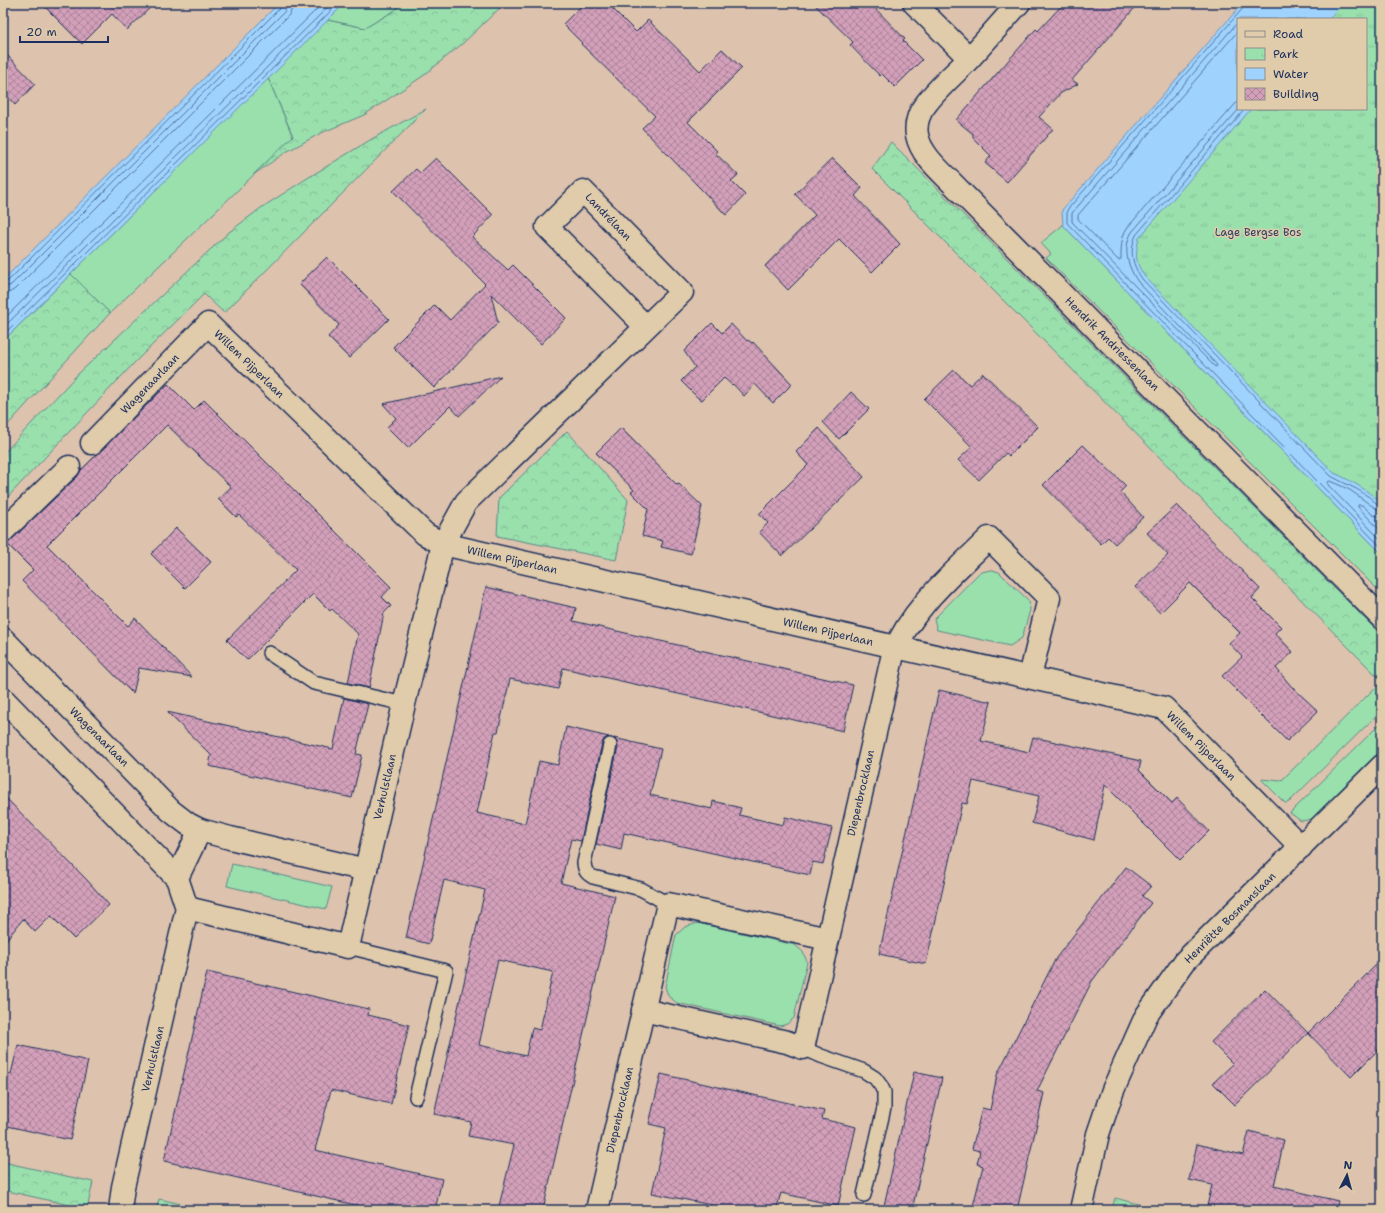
<svg xmlns="http://www.w3.org/2000/svg" width="1385" height="1213" font-family="'Shantell Sans',sans-serif">
<style>
.green{fill:#9ae0ad;stroke:#5a8886}
.forest{fill:url(#forest-crowns);stroke:#5a8886}
.park{fill:url(#park-tufts);stroke:#5a8886}
.water{fill:#9fd3fd;stroke:#6a91bd}
.lines{fill:none;stroke-linecap:round;stroke-linejoin:round}
.shore{stroke:#50719e;stroke-width:1}
.building{fill:url(#building-cross-hatch);stroke:#1b2f5e;fill-rule:evenodd}
.service-casing{stroke:#1b2f5e;stroke-width:16}
.minor-casing{stroke:#1b2f5e;stroke-width:25}
.service{stroke:#e0cbaa;stroke-width:13}
.minor{stroke:#e0cbaa;stroke-width:22}
.labels{text-anchor:middle;dominant-baseline:central;stroke-width:3;stroke-linejoin:round;paint-order:stroke}
.street-label{font-size:11px;fill:#1b2f5e;stroke:#e0cbaa}
.park-label{font-size:11px;fill:#284166;stroke:#e0cbaa}
</style>
<defs>
<pattern id="forest-crowns" width="20" height="18" patternUnits="userSpaceOnUse"><rect width="20" height="18" fill="#9ae0ad"/><path d="M2 6a3 3 0 1 1 6 0M12 15a3 3 0 1 1 6 0" fill="none" stroke="#84c097"/></pattern>
<pattern id="park-tufts" width="24" height="20" patternUnits="userSpaceOnUse"><rect width="24" height="20" fill="#9ae0ad"/><path d="M3 7l-1-3M5 7V3M7 7l1-3M15 17l-1-3M17 17v-4M19 17l1-3" fill="none" stroke="#84c097"/></pattern>
<pattern id="building-cross-hatch" width="8" height="8" patternUnits="userSpaceOnUse"><rect width="8" height="8" fill="#d39fb9"/><path d="M0 0l8 8M0 8l8-8" fill="none" stroke="#aa829a"/></pattern>
</defs>
<rect width="100%" height="100%" fill="#ddc2ad"/>
<filter id="ink" filterUnits="userSpaceOnUse"><feTurbulence type="fractalNoise" baseFrequency=".025" numOctaves="2"/><feDisplacementMap in="SourceGraphic" scale="8" xChannelSelector="R" yChannelSelector="G"/><feConvolveMatrix kernelMatrix="1 2 1 2 8 2 1 2 1" color-interpolation-filters="sRGB"/></filter>
<g filter="url(#ink)">
<g class="green">
<polygon points="345,3 402,3 394,11 365,28 327,20"/>
<polygon points="268,78 293,137 110,313 71,274"/>
<polygon points="1063,225 1382,554 1382,594 1046,258 1051,254 1041,243"/>
<polygon points="992,570 999,572 1003,576 1029,601 1030,610 1022,638 1010,646 937,630 934,619 979,573 986,571"/>
<polygon points="1382,681 1382,710 1289,802 1285,803 1261,779 1281,781"/>
<polygon points="1382,722 1382,749 1313,819 1301,821 1290,813"/>
<polygon points="232,864 332,887 326,909 227,886"/>
<polygon points="698,923 795,945 803,952 807,962 794,1018 787,1024 780,1026 677,1003 669,997 665,987 676,935 685,927"/>
<polygon points="159,1199 208,1210 156,1210"/>
</g>
<g class="forest">
<polygon points="402,3 505,3 462,44 423,76 364,115 321,133 286,152 253,175 293,136 268,78 327,20 365,28 394,11"/>
<polygon points="426,109 224,313 204,294 135,362 3,502 3,454 76,376 228,233 261,208 306,179 370,140"/>
<polygon points="891,142 1382,636 1382,681 1030,327 872,169"/>
<polygon points="71,274 110,313 3,430 3,341"/>
<polygon points="567,431 628,500 616,560 497,536 499,498"/>
<polygon points="3,1162 93,1182 87,1209 3,1190"/>
<polygon points="1115,1198 1142,1205 1141,1210 1112,1210"/>
</g>
<polygon class="park" points="1300,3 1382,3 1382,543 1090,235 1238,109 1366,109 1366,19 1285,19"/>
<g class="water">
<polygon points="279,3 345,3 3,341 3,280"/>
<path d="M1243,3h100l-14,16h-91v90h13l-112,129c-4,17 -4,24 6,39l189,196c18,8 33,17 48,30v51l-319,-329 -1,-15z"/>
</g>
<g class="lines">
<g class="shore">
<polyline points="1246,3 1244,7 1067,210 1067,223 1382,548"/>
<path d="M1238,22l-166,191v9l143,145 2,-1 -1,-2 -78,-82c-10,-15 -16,-33 -6,-50l107,-123"/>
<path d="M1238,31l-160,184v4l40,41 3,-1c0,-10 0,-22 6,-31l111,-127"/>
<path d="M1245,109l-109,126c-7,17 -4,30 7,45l188,196c12,7 24,11 35,19 6,3 10,10 16,11"/>
<polyline points="3,282 8,281 281,7 282,3"/>
<polyline points="3,288 11,285 285,11 287,3"/>
<polyline points="3,294 9,293 15,289 289,15 292,9 293,3"/>
<polyline points="3,320 323,3"/>
<polyline points="3,328 332,3"/>
<polyline points="3,335 339,3"/>
<path d="M1382,511c-7,-1 -25,-17 -34,-22 -6,-3 -12,-5 -18,-8l-2,1v3l54,56"/>
<polyline points="1382,517 1373,515 1362,505 1358,505 1358,507 1382,532"/>
</g>
</g>
<g class="building">
<polygon points="41,3 155,3 127,30 112,14 82,44"/>
<polygon points="584,3 607,3 636,32 648,20 700,71 722,49 742,68 688,122 717,151 715,153 738,175 731,181 745,195 726,215 642,128 655,116 581,44 582,43 563,24"/>
<polygon points="813,3 870,3 905,39 903,41 922,60 895,87 882,74 880,76 850,45 853,42"/>
<polygon points="1064,3 1139,3 1072,80 1078,84 1061,93 1039,117 1053,129 1007,182 985,163 991,156 973,138 973,134 956,120 1036,29 1038,31"/>
<polygon points="3,51 35,84 15,105 3,92"/>
<polygon points="436,158 493,215 472,237 508,270 513,265 566,318 541,344 491,294 498,323 434,388 393,347 435,305 450,320 485,284 393,191 416,169 420,173"/>
<polygon points="832,158 862,188 855,196 900,244 872,272 839,239 788,290 765,266 815,215 795,194"/>
<polygon points="327,257 389,319 349,358 328,337 339,325 299,284"/>
<polygon points="712,323 722,333 731,324 747,341 748,340 752,343 753,342 792,384 773,403 755,384 744,396 733,384 732,385 724,378 702,400 698,398 681,381 695,367 684,351"/>
<polygon points="954,370 970,385 983,373 1038,427 1009,456 1006,453 979,480 958,460 972,447 924,399"/>
<polygon points="501,376 459,416 450,406 408,448 387,427 396,418 383,404"/>
<polygon points="168,384 194,410 204,400 391,587 382,597 391,606 384,613 369,688 348,683 358,634 332,609 330,611 313,594 247,660 227,640 296,570 239,515 236,517 218,499 231,487 167,425 47,545 128,626 135,618 192,677 139,668 133,694 22,581 33,570 7,544 78,476 81,470"/>
<polygon points="851,392 869,409 839,439 823,422"/>
<polygon points="621,428 677,485 679,484 702,506 691,554 661,547 663,541 642,536 648,509 631,492 634,490 596,453"/>
<polygon points="819,428 864,477 782,556 759,532 768,523 759,514 808,465 796,452"/>
<polygon points="1083,445 1126,486 1120,492 1143,517 1115,544 1108,537 1101,544 1043,485"/>
<polygon points="1177,505 1260,589 1252,598 1281,627 1275,633 1293,652 1276,668 1291,686 1318,711 1287,741 1222,676 1242,657 1229,643 1240,633 1190,583 1160,613 1135,587 1168,555 1147,533"/>
<polygon points="176,528 211,562 185,588 151,554"/>
<path d="M486,587l90,21 -3,13 280,64 -10,46 -280,-63 -5,21 -48,-10 -12,53h-3l-18,81 48,11 14,-63 19,4 8,-38 43,10 -5,2 -2,4 -21,98 -10,-2 -10,44 54,13 -72,314h-45l16,-65 -46,-9 3,-14 -37,-8 51,-224 -41,-10 -15,64 -23,-6zM498,960l55,12 -13,58 -8,-2 -6,28 -47,-11z"/>
<polygon points="939,690 991,702 981,741 1029,752 1033,737 1141,761 1139,770 1172,803 1177,798 1209,831 1180,860 1105,785 1094,840 1032,823 1039,796 973,781 967,804 962,803 926,964 879,954"/>
<polygon points="344,698 368,704 356,754 362,755 352,798 209,766 211,755 167,712 333,749"/>
<polygon points="614,738 661,749 650,795 712,809 713,801 741,808 739,815 783,825 785,817 832,828 823,864 813,862 810,875 624,833 621,850 596,844 618,747 617,742"/>
<polygon points="3,795 87,880 109,905 74,939 51,916 35,932 23,919 3,944"/>
<polygon points="1126,867 1151,886 1142,896 1151,903 1092,981 1037,1091 1044,1093 1017,1210 972,1210 983,1166 977,1164 980,1151 972,1149 982,1108 990,1110 997,1075 1056,958"/>
<polygon points="1382,959 1382,1046 1351,1077 1308,1033"/>
<polygon points="207,972 369,1009 368,1015 409,1025 391,1104 331,1090 315,1150 442,1179 435,1210 377,1210 164,1161"/>
<polygon points="1265,989 1308,1033 1235,1105 1213,1083 1233,1064 1211,1042"/>
<polygon points="18,1045 88,1061 70,1140 3,1125 3,1072 11,1074"/>
<polygon points="914,1072 942,1078 928,1139 912,1210 883,1210"/>
<polygon points="661,1074 824,1111 822,1119 856,1127 838,1206 781,1193 776,1210 736,1210 652,1193 666,1128 649,1124"/>
<polygon points="1249,1131 1284,1140 1274,1186 1338,1201 1336,1210 1206,1210 1212,1185 1189,1180 1197,1144 1243,1155"/>
</g>
<g class="lines">
<defs>
<g id="service">
<polyline points="269,653 314,683 404,704"/>
<path d="M610,745l-26,118c1,8 2,10 9,14l48,12 27,15"/>
<polyline points="348,947 446,971 416,1097"/>
<polyline points="803,1048 821,1056 864,1071 875,1078 881,1086 884,1092 884,1108 864,1195"/>
</g>
<g id="minor">
<polyline points="914,3 969,58"/>
<path d="M1019,3c-18,20 -35,40 -53,59 -13,13 -29,27 -40,42 -7,8 -11,20 -9,31 4,21 26,38 40,53l425,430"/>
<polyline points="92,443 208,324 425,534 443,544 1164,708 1301,847"/>
<polyline points="3,531 69,467"/>
<polyline points="3,639 171,811 188,824 200,830"/>
<polyline points="3,699 177,878"/>
<polyline points="187,908 348,947 404,704 443,544 466,502 682,292 583,191 547,227 646,327"/>
<path d="M643,1010l144,32 16,6 90,-394c19,-47 61,-81 96,-116l60,60 -19,79"/>
<polyline points="120,1210 123,1187 187,908 177,878 200,830 230,838 366,870"/>
<polyline points="597,1210 668,904 828,939"/>
<polyline points="1081,1210 1098,1134 1113,1090 1146,1016 1185,961 1382,766"/>
</g>
</defs>
<use href="#service" class="service-casing"/>
<use href="#minor" class="minor-casing"/>
<use href="#service" class="service"/>
<use href="#minor" class="minor"/>
</g>
</g>
<g class="labels">
<g class="street-label">
<text transform="translate(608 217) rotate(46)">Landrélaan</text>
<text transform="translate(1112 344) rotate(45)">Hendrik Andriessenlaan</text>
<text transform="translate(249 364) rotate(44)">Willem Pijperlaan</text>
<text transform="translate(150 384) rotate(-46)">Wagenaarlaan</text>
<text transform="translate(512 560) rotate(13)">Willem Pijperlaan</text>
<text transform="translate(828 632) rotate(13)">Willem Pijperlaan</text>
<text transform="translate(99 737) rotate(45)">Wagenaarlaan</text>
<text transform="translate(1201 746) rotate(45)">Willem Pijperlaan</text>
<text transform="translate(385 787) rotate(-77)">Verhulstlaan</text>
<text transform="translate(861 793) rotate(-77)">Diepenbrocklaan</text>
<text transform="translate(1230 918) rotate(-45)">Henriëtte Bosmanslaan</text>
<text transform="translate(153 1059) rotate(-77)">Verhulstlaan</text>
<text transform="translate(620 1110) rotate(-77)">Diepenbrocklaan</text>
</g>
<g class="park-label">
<text x="1258" y="232">Lage Bergse Bos</text>
</g>
</g>
<rect width="1385" height="1213" fill="none" stroke="#e0cbaa" stroke-width="16"/>
<rect x="8" y="8" width="1369" height="1197" fill="none" stroke="#1b2f5e" stroke-width="1.5" filter="url(#ink)"/>
<rect x="1237" y="18" width="130" height="92" fill="#e0cbaa" stroke="#918d8c"/>
<rect x="1245" y="31" width="20" height="6" fill="#e0cbaa" stroke="#918d8c"/>
<text x="1273" y="38" font-size="12" fill="#1b2f5e">Road</text>
<rect x="1245" y="48" width="20" height="12" fill="url(#park-tufts)" stroke="#918d8c"/>
<text x="1273" y="58" font-size="12" fill="#1b2f5e">Park</text>
<rect x="1245" y="68" width="20" height="12" fill="#9fd3fd" stroke="#918d8c"/>
<text x="1273" y="78" font-size="12" fill="#1b2f5e">Water</text>
<rect x="1245" y="88" width="20" height="12" fill="url(#building-cross-hatch)" stroke="#918d8c"/>
<text x="1273" y="98" font-size="12" fill="#1b2f5e">Building</text>
<g transform="translate(1347 1175) rotate(6)" stroke="#e0cbaa" stroke-width="3" paint-order="stroke">
<path d="M0-3L7 15L0 10L-7 15Z" fill="#1b2f5e"/>
<text y="-6" font-size="11" font-weight="bold" text-anchor="middle" fill="#1b2f5e">N</text>
</g>
<path d="M20 36v6h88v-6" fill="none" stroke="#1b2f5e" stroke-width="2"/>
<text x="26" y="36" font-size="12" fill="#1b2f5e" stroke="#e0cbaa" stroke-width="3" paint-order="stroke">20 m</text>
</svg>
